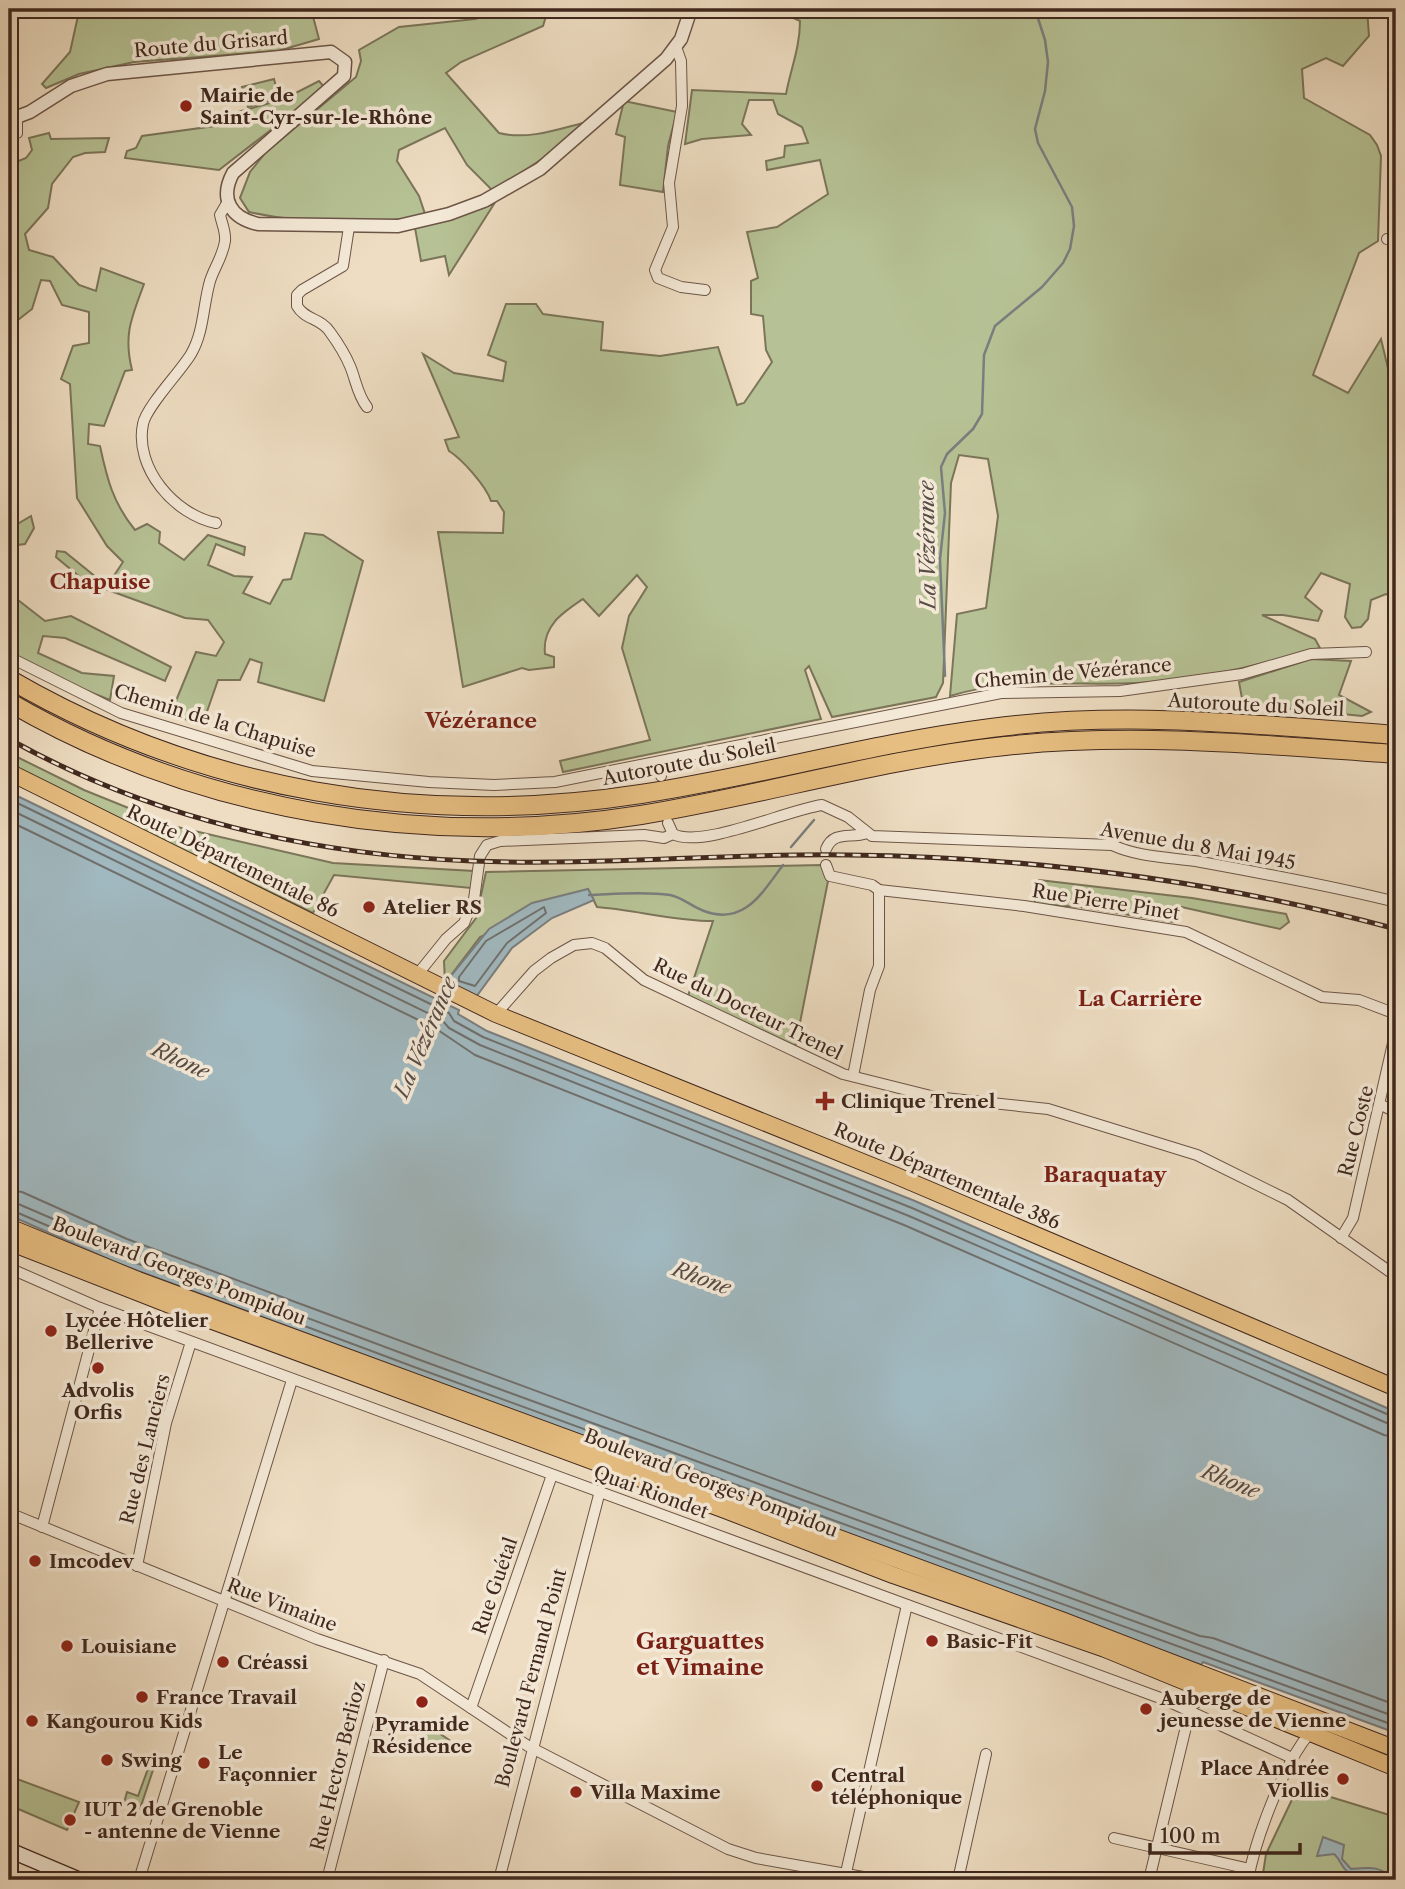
<svg xmlns="http://www.w3.org/2000/svg" width="1405" height="1889" font-family="'Libre Caslon Text',serif">
<style>
.green{fill:#b6c295;stroke:#7b755a;stroke-width:2}
.water{fill:#a0b8bf;stroke:#7a7e7f;stroke-width:2}
.lines{fill:none;stroke-linecap:round;stroke-linejoin:round}
.shore{stroke:#70706e;stroke-width:2}
.stream{stroke:#7a7e7f;stroke-width:2.5}
.minor-casing{stroke:#6c5547;stroke-width:12}
.tertiary-casing{stroke:#6c5547;stroke-width:15}
.secondary-casing{stroke:#40281e;stroke-width:17}
.primary-casing{stroke:#40281e;stroke-width:18}
.motorway-casing{stroke:#40281e;stroke-width:20}
.minor{stroke:#f4e9d7;stroke-width:10}
.tertiary{stroke:#f4e9d7;stroke-width:12}
.secondary{stroke:#f4e9d7;stroke-width:14}
.primary{stroke:#e7be81;stroke-width:16}
.motorway{stroke:#e7be81;stroke-width:18}
.rail-casing{stroke:#40281e;stroke-width:5}
.rail{stroke:#f4e9d7;stroke-width:2.5;stroke-dasharray:8;stroke-linecap:butt}
.poi-dot{fill:#8f2418;stroke:#f4e9d7;stroke-width:2.5}
.labels{text-anchor:middle;dominant-baseline:central;stroke-width:7;stroke-linejoin:round;paint-order:stroke}
.street-label{font-size:19px;fill:#40281e;stroke:#f4e9d7}
.poi-label{font-size:19px;font-weight:bold;fill:#40281e;stroke:#f4e9d7;text-anchor:start}
.water-label{font-size:21px;font-style:italic;fill:#584c46;stroke:#f4e9d7}
.neighbourhood-label{font-size:21px;font-weight:bold;fill:#7a1f14;stroke:#f4e9d7}
.quarter-label{font-size:23px;font-weight:bold;fill:#7a1f14;stroke:#f4e9d7}
</style>
<rect width="100%" height="100%" fill="#eeddc2"/>
<filter id="stains"><feTurbulence type="fractalNoise" baseFrequency=".00286" numOctaves="4"/><feColorMatrix values="0 0 0 0 .2 0 0 0 0 .09 0 0 0 0 .02 0 0 0 .5 -.17"/></filter>
<radialGradient id="worn" r=".72"><stop offset=".6" stop-color="#630" stop-opacity="0"/><stop offset="1" stop-color="#630" stop-opacity=".3"/></radialGradient>
<g class="green">
<polygon points="91,9 311,9 319,39 278,51 134,62 79,74 46,88 42,84 70,52 78,16"/>
<path d="M508,9h21l17,7 -3,10 -82,36 -15,11 53,60c28,7 57,-3 84,-10l-38,34 -52,34 -26,-26 -22,-37 -46,22 -2,11 22,35 7,21c-57,6 -121,8 -177,-5l-9,-14 10,-26 16,-20 90,-75 5,-16 -2,-11 40,-23 76,-8z"/>
<path d="M789,9h578l2,27 -26,30 -17,-8 -24,11 2,29 66,37 7,10 4,11 -3,85 -19,12 -46,122 35,18 33,-54 15,63v198l-10,-6 -15,6 -3,19 -7,8 -9,1 -7,-11 5,-33 -29,-11 -16,24 17,14 -4,10 -35,-6h-21l53,24 5,9c-59,16 -121,33 -184,35 -62,3 -125,-6 -186,13l7,-82 29,-6 12,-92 -10,-57 -29,-4 -8,28 -8,200 -7,14 -104,20 -23,-51 -4,4 16,49 -258,53 -3,-11 90,-21 -28,-92 7,-32 18,-29 -10,-12 -38,41 -16,-17c-21,14 -41,27 -38,55l9,3v10l-25,3 -7,-2 -59,19 -25,-155 65,1 1,-21 -7,-11h-6c-5,-15 -29,-42 -42,-50l-4,-11 14,-3 -36,-83 31,19 49,8 3,-19 -18,-7 18,-51h30l7,10 60,8 -2,28 59,6 58,-9 19,58 7,-2 28,-41 -6,-12 -3,-34 -12,-2v-33l7,-3 -11,-46 30,-5 51,-33 -8,-34 -53,10 -1,-9 18,-4 1,-11 23,-3 -6,-16 -24,-13 -5,-14h-24l-7,24 9,11 -49,4 -17,5 7,-54 94,4c5,-26 14,-47 14,-73l-11,-5z"/>
<polygon points="274,79 279,98 248,107 242,87"/>
<polygon points="319,81 325,88 219,170 125,158 127,151 136,148 142,136 222,125 227,115 284,99"/>
<polygon points="624,101 677,112 668,146 663,192 620,185 625,137 616,134"/>
<path d="M49,133l2,6 58,-1 -4,14 -20,1 -12,4 -21,27 -4,24 -23,26 4,16 24,7 26,28 17,6 5,-23 43,16c-12,33 -21,50 -12,86l-7,1 -21,55 -15,-2 -1,20 12,2c7,33 13,57 35,84l12,-6 13,8 -1,11 25,17 24,-25 37,12 -1,8 -28,-11 -8,21 26,11 18,1 -9,16 27,11 13,-24 8,-1 14,-46 18,2 40,26 -39,140 -66,-19 4,-19 -12,-4 -10,21h-22l-15,43h-13l-17,-15 23,-56 20,4 8,-14 -16,-22 -23,-2 -99,-36 -30,-25 1,-6 8,1 42,34 16,-24 -16,-16 -30,-48 -7,-114 -9,-5 12,-33 16,-3v-31l-27,-7 -12,-24 -9,-1 -9,29 -23,18v-162l17,-7 6,-8 -3,-12z"/>
<polygon points="494,204 449,275 445,256 421,261 415,228"/>
<polygon points="31,516 34,528 25,544 9,546 9,529"/>
<path d="M9,593l36,28 26,-5 100,51 -6,14 -100,-43 -22,-2 -5,17 44,20 32,3 -4,24c-35,-14 -71,-27 -101,-50z"/>
<polygon points="1311,659 1351,661 1339,695 1371,712 1362,716 1243,704 1239,682"/>
<polygon points="9,753 84,790 173,826 333,863 474,871 471,888 334,875 313,913 9,765"/>
<path d="M822,865l6,16 -33,167 -107,-52 25,-75c-39,0 -77,-11 -116,-14l-9,-18 -108,48 -35,46 -1,-22 32,-43 10,-46z"/>
<polygon points="1039,880 1192,898 1286,914 1289,922 1280,929 1177,906 1174,922 1080,907 1034,904"/>
<polygon points="426,1724 449,1740 443,1746 448,1748 422,1742"/>
<polygon points="149,1766 154,1767 140,1809 124,1803 127,1792 138,1796"/>
<polygon points="9,1776 79,1802 67,1830 9,1805"/>
<polygon points="1298,1787 1396,1817 1396,1880 1262,1880 1266,1854"/>
</g>
<g class="water">
<polygon points="9,792 459,1010 458,1014 487,1031 915,1201 1396,1412 1396,1733 1203,1662 1201,1665 117,1263 9,1215"/>
<polygon points="588,889 594,900 552,918 512,948 476,997 445,983 489,929 532,903"/>
<path d="M1323,1837l21,8 -2,14 9,10c22,-2 28,-3 45,11 -10,-2 -43,-4 -48,-8 -6,-4 -8,-13 -14,-18l-17,2z"/>
</g>
<g class="lines">
<g class="shore">
<polyline points="9,799 449,1013 454,1021 483,1037 912,1208 1396,1418"/>
<polyline points="9,809 442,1020 449,1028 480,1045 909,1216 1396,1427"/>
<polyline points="9,821 435,1028 475,1055 904,1225 1384,1435 1396,1438"/>
<polygon points="544,907 546,913 507,943 475,986 459,981 459,977 486,941"/>
<polyline points="9,1190 22,1192 127,1239 298,1303 1200,1636 1213,1638 1396,1705"/>
<polyline points="9,1200 123,1249 420,1360 1396,1717"/>
<polyline points="9,1209 120,1257 417,1368 1396,1726"/>
</g>
<g class="stream">
<polyline points="945,676 940,559 945,513 941,467 947,454 973,429 982,414 984,355 995,326 1042,287 1063,263 1070,249 1074,226 1072,207 1038,143 1035,129 1045,91 1048,62 1045,40 1035,9"/>
<polyline points="791,847 814,820"/>
<path d="M589,895c26,-1 55,-4 81,0 12,2 22,12 34,16 40,15 58,-18 79,-46"/>
</g>
<defs>
<g id="minor">
<polyline points="676,47 681,61 682,106 669,183 673,227 655,270 658,278 681,287 705,290"/>
<polyline points="9,136 17,133 17,118"/>
<path d="M349,227l-6,39 -41,24 -5,5v11c8,14 24,12 33,26 8,11 15,22 20,34 6,14 7,28 17,41"/>
<polyline points="1387,239 1396,241"/>
<path d="M216,523c-41,-8 -82,-55 -73,-99 3,-17 38,-53 48,-70 13,-22 12,-49 19,-73 4,-13 13,-25 15,-40 1,-9 -3,-17 -5,-26l7,-12"/>
<polyline points="9,657 121,713 312,771 429,782 494,785 555,782 1001,693 1120,691 1242,674 1311,654 1366,652"/>
<polyline points="659,762 661,776"/>
<path d="M668,823l5,11c29,15 114,-24 149,-29l26,12 24,19 240,9c29,13 58,12 89,17 66,12 131,24 195,40"/>
<path d="M826,849c8,-19 24,-10 41,-16"/>
<polyline points="826,865 830,876 872,885 879,890 879,966 870,990 853,1076"/>
<polyline points="879,890 1024,906 1186,932 1322,997 1359,1000 1396,1014"/>
<polyline points="417,975 446,939 464,923 474,899 480,856 487,845 500,841 644,835 664,838 673,834"/>
<polyline points="496,1014 534,971 551,958 574,945 592,943 605,948 644,980 843,1074 935,1097 1048,1109 1197,1155 1288,1200 1396,1276"/>
<polyline points="1381,1105 1396,1112"/>
<polyline points="1341,1238 1353,1218 1396,1030"/>
<polyline points="9,1268 100,1308 1163,1699 1292,1758"/>
<polyline points="9,1513 317,1639 420,1674 528,1746 728,1849 756,1858 880,1880"/>
<polyline points="42,1527 100,1308"/>
<polyline points="137,1566 166,1423 191,1342"/>
<polyline points="471,1708 552,1475"/>
<polyline points="1114,1838 1250,1869"/>
<polyline points="845,1877 907,1605"/>
<polyline points="139,1880 292,1380"/>
<polyline points="327,1880 384,1660"/>
<polyline points="499,1880 600,1491"/>
<polyline points="958,1880 986,1754"/>
<polyline points="1149,1880 1191,1706 1212,1691"/>
<path d="M1248,1880c7,-40 35,-115 61,-146"/>
</g>
<path id="tertiary" d="M9,120l21,-8 41,-26 36,-12 224,-22 14,10 -1,14 -111,97c-14,26 -2,45 25,51l140,2 51,-12 35,-13 56,-32 126,-110 15,-20 10,-30"/>
<polyline id="secondary" points="9,1850 80,1880"/>
<g id="primary">
<polyline points="9,772 496,1014 892,1174 1396,1388"/>
<polyline points="9,1227 138,1280 1064,1621 1396,1749"/>
<polyline points="9,1242 188,1312 725,1510 893,1575 1105,1649 1396,1768"/>
</g>
<g id="motorway">
<path d="M9,679c192,112 413,149 632,115 117,-18 232,-51 350,-66 134,-18 271,-3 405,7"/>
<path d="M9,702c189,110 417,147 632,113 122,-20 242,-56 364,-69 131,-14 261,-1 391,8"/>
</g>
</defs>
<use href="#minor" class="minor-casing"/>
<use href="#tertiary" class="tertiary-casing"/>
<use href="#secondary" class="secondary-casing"/>
<use href="#primary" class="primary-casing"/>
<use href="#motorway" class="motorway-casing"/>
<use href="#minor" class="minor"/>
<use href="#tertiary" class="tertiary"/>
<use href="#secondary" class="secondary"/>
<use href="#primary" class="primary"/>
<use href="#motorway" class="motorway"/>
<defs>
<path id="rail" d="M9,739c141,79 302,116 463,122 125,5 251,-8 376,-6 184,2 370,26 548,74"/>
</defs>
<use href="#rail" class="rail-casing"/>
<use href="#rail" class="rail"/>
</g>
<g class="poi-dot">
<circle cx="186" cy="106" r="7"/>
<circle cx="369" cy="907" r="7"/>
<path d="M821.5 1090.5h7v7h7v7h-7v7h-7v-7h-7v-7h7z"/>
<circle cx="51" cy="1331" r="7"/>
<circle cx="98" cy="1368" r="7"/>
<circle cx="35" cy="1561" r="7"/>
<circle cx="932" cy="1641" r="7"/>
<circle cx="67" cy="1646" r="7"/>
<circle cx="223" cy="1662" r="7"/>
<circle cx="142" cy="1697" r="7"/>
<circle cx="422" cy="1702" r="7"/>
<circle cx="1146" cy="1709" r="7"/>
<circle cx="32" cy="1721" r="7"/>
<circle cx="107" cy="1760" r="7"/>
<circle cx="204" cy="1763" r="7"/>
<circle cx="1343" cy="1779" r="7"/>
<circle cx="817" cy="1786" r="7"/>
<circle cx="576" cy="1792" r="7"/>
<circle cx="70" cy="1820" r="7"/>
</g>
<g class="labels">
<g class="street-label">
<text transform="translate(211 44) rotate(-5)">Route du Grisard</text>
<text transform="translate(1073 673) rotate(-5)">Chemin de Vézérance</text>
<text transform="translate(1256 705) rotate(3)">Autoroute du Soleil</text>
<text transform="translate(215 721) rotate(17)">Chemin de la Chapuise</text>
<text transform="translate(689 762) rotate(-11)">Autoroute du Soleil</text>
<text transform="translate(1198 846) rotate(10)">Avenue du 8 Mai 1945</text>
<text transform="translate(233 861) rotate(26)">Route Départementale 86</text>
<text transform="translate(1106 902) rotate(9)">Rue Pierre Pinet</text>
<text transform="translate(748 1009) rotate(26)">Rue du Docteur Trenel</text>
<text transform="translate(1356 1131) rotate(-76)">Rue Coste</text>
<text transform="translate(947 1176) rotate(23)">Route Départementale 386</text>
<text transform="translate(179 1271) rotate(21)">Boulevard Georges Pompidou</text>
<text transform="translate(145 1449) rotate(-76)">Rue des Lanciers</text>
<text transform="translate(711 1483) rotate(21)">Boulevard Georges Pompidou</text>
<text transform="translate(651 1492) rotate(20)">Quai Riondet</text>
<text transform="translate(495 1586) rotate(-71)">Rue Guétal</text>
<text transform="translate(282 1605) rotate(21)">Rue Vimaine</text>
<text transform="translate(531 1678) rotate(-75)">Boulevard Fernand Point</text>
<text transform="translate(338 1766) rotate(-76)">Rue Hector Berlioz</text>
</g>
<g class="poi-label">
<text x="200" y="95">Mairie de<tspan x="200" dy="22">Saint-Cyr-sur-le-Rhône</tspan></text>
<text x="383" y="907">Atelier RS</text>
<text x="841" y="1101">Clinique Trenel</text>
<text x="65" y="1320">Lycée Hôtelier<tspan x="65" dy="22">Bellerive</tspan></text>
<text x="98" y="1390" text-anchor="middle">Advolis<tspan x="98" dy="22">Orfis</tspan></text>
<text x="49" y="1561">Imcodev</text>
<text x="946" y="1641">Basic-Fit</text>
<text x="81" y="1646">Louisiane</text>
<text x="237" y="1662">Créassi</text>
<text x="156" y="1697">France Travail</text>
<text x="1160" y="1698">Auberge de<tspan x="1160" dy="22">jeunesse de Vienne</tspan></text>
<text x="46" y="1721">Kangourou Kids</text>
<text x="422" y="1724" text-anchor="middle">Pyramide<tspan x="422" dy="22">Résidence</tspan></text>
<text x="218" y="1752">Le<tspan x="218" dy="22">Façonnier</tspan></text>
<text x="121" y="1760">Swing</text>
<text x="1329" y="1768" text-anchor="end">Place Andrée<tspan x="1329" dy="22">Viollis</tspan></text>
<text x="831" y="1775">Central<tspan x="831" dy="22">téléphonique</tspan></text>
<text x="590" y="1792">Villa Maxime</text>
<text x="84" y="1809">IUT 2 de Grenoble<tspan x="84" dy="22">- antenne de Vienne</tspan></text>
</g>
<g class="water-label">
<text transform="translate(927 545) rotate(-91)">La Vézérance</text>
<text transform="translate(425 1037) rotate(-67)">La Vézérance</text>
<text transform="translate(181 1060) rotate(25)">Rhone</text>
<text transform="translate(702 1278) rotate(20)">Rhone</text>
<text transform="translate(1231 1481) rotate(22)">Rhone</text>
</g>
<g class="neighbourhood-label">
<text x="100" y="581">Chapuise</text>
<text x="481" y="720">Vézérance</text>
<text x="1140" y="998">La Carrière</text>
<text x="1105" y="1174">Baraquatay</text>
</g>
<g class="quarter-label">
<text x="700" y="1641">Garguattes<tspan x="700" dy="26">et Vimaine</tspan></text>
</g>
</g>
<rect width="1405" height="1889" fill="none" stroke="#eeddc2" stroke-width="35"/>
<rect x="10" y="10" width="1384" height="1868" fill="none" stroke="#40281e" stroke-width="3.5"/>
<rect x="18" y="18" width="1370" height="1854" fill="none" stroke="#40281e" stroke-width="2"/>
<path d="M1150 1843v10h150v-10" fill="none" stroke="#40281e" stroke-width="3.5"/>
<text x="1160" y="1843" font-size="21" fill="#40281e" stroke="#f4e9d7" stroke-width="5" paint-order="stroke">100 m</text>
<rect width="100%" height="100%" filter="url(#stains)"/>
<rect width="100%" height="100%" fill="url(#worn)"/>
</svg>
